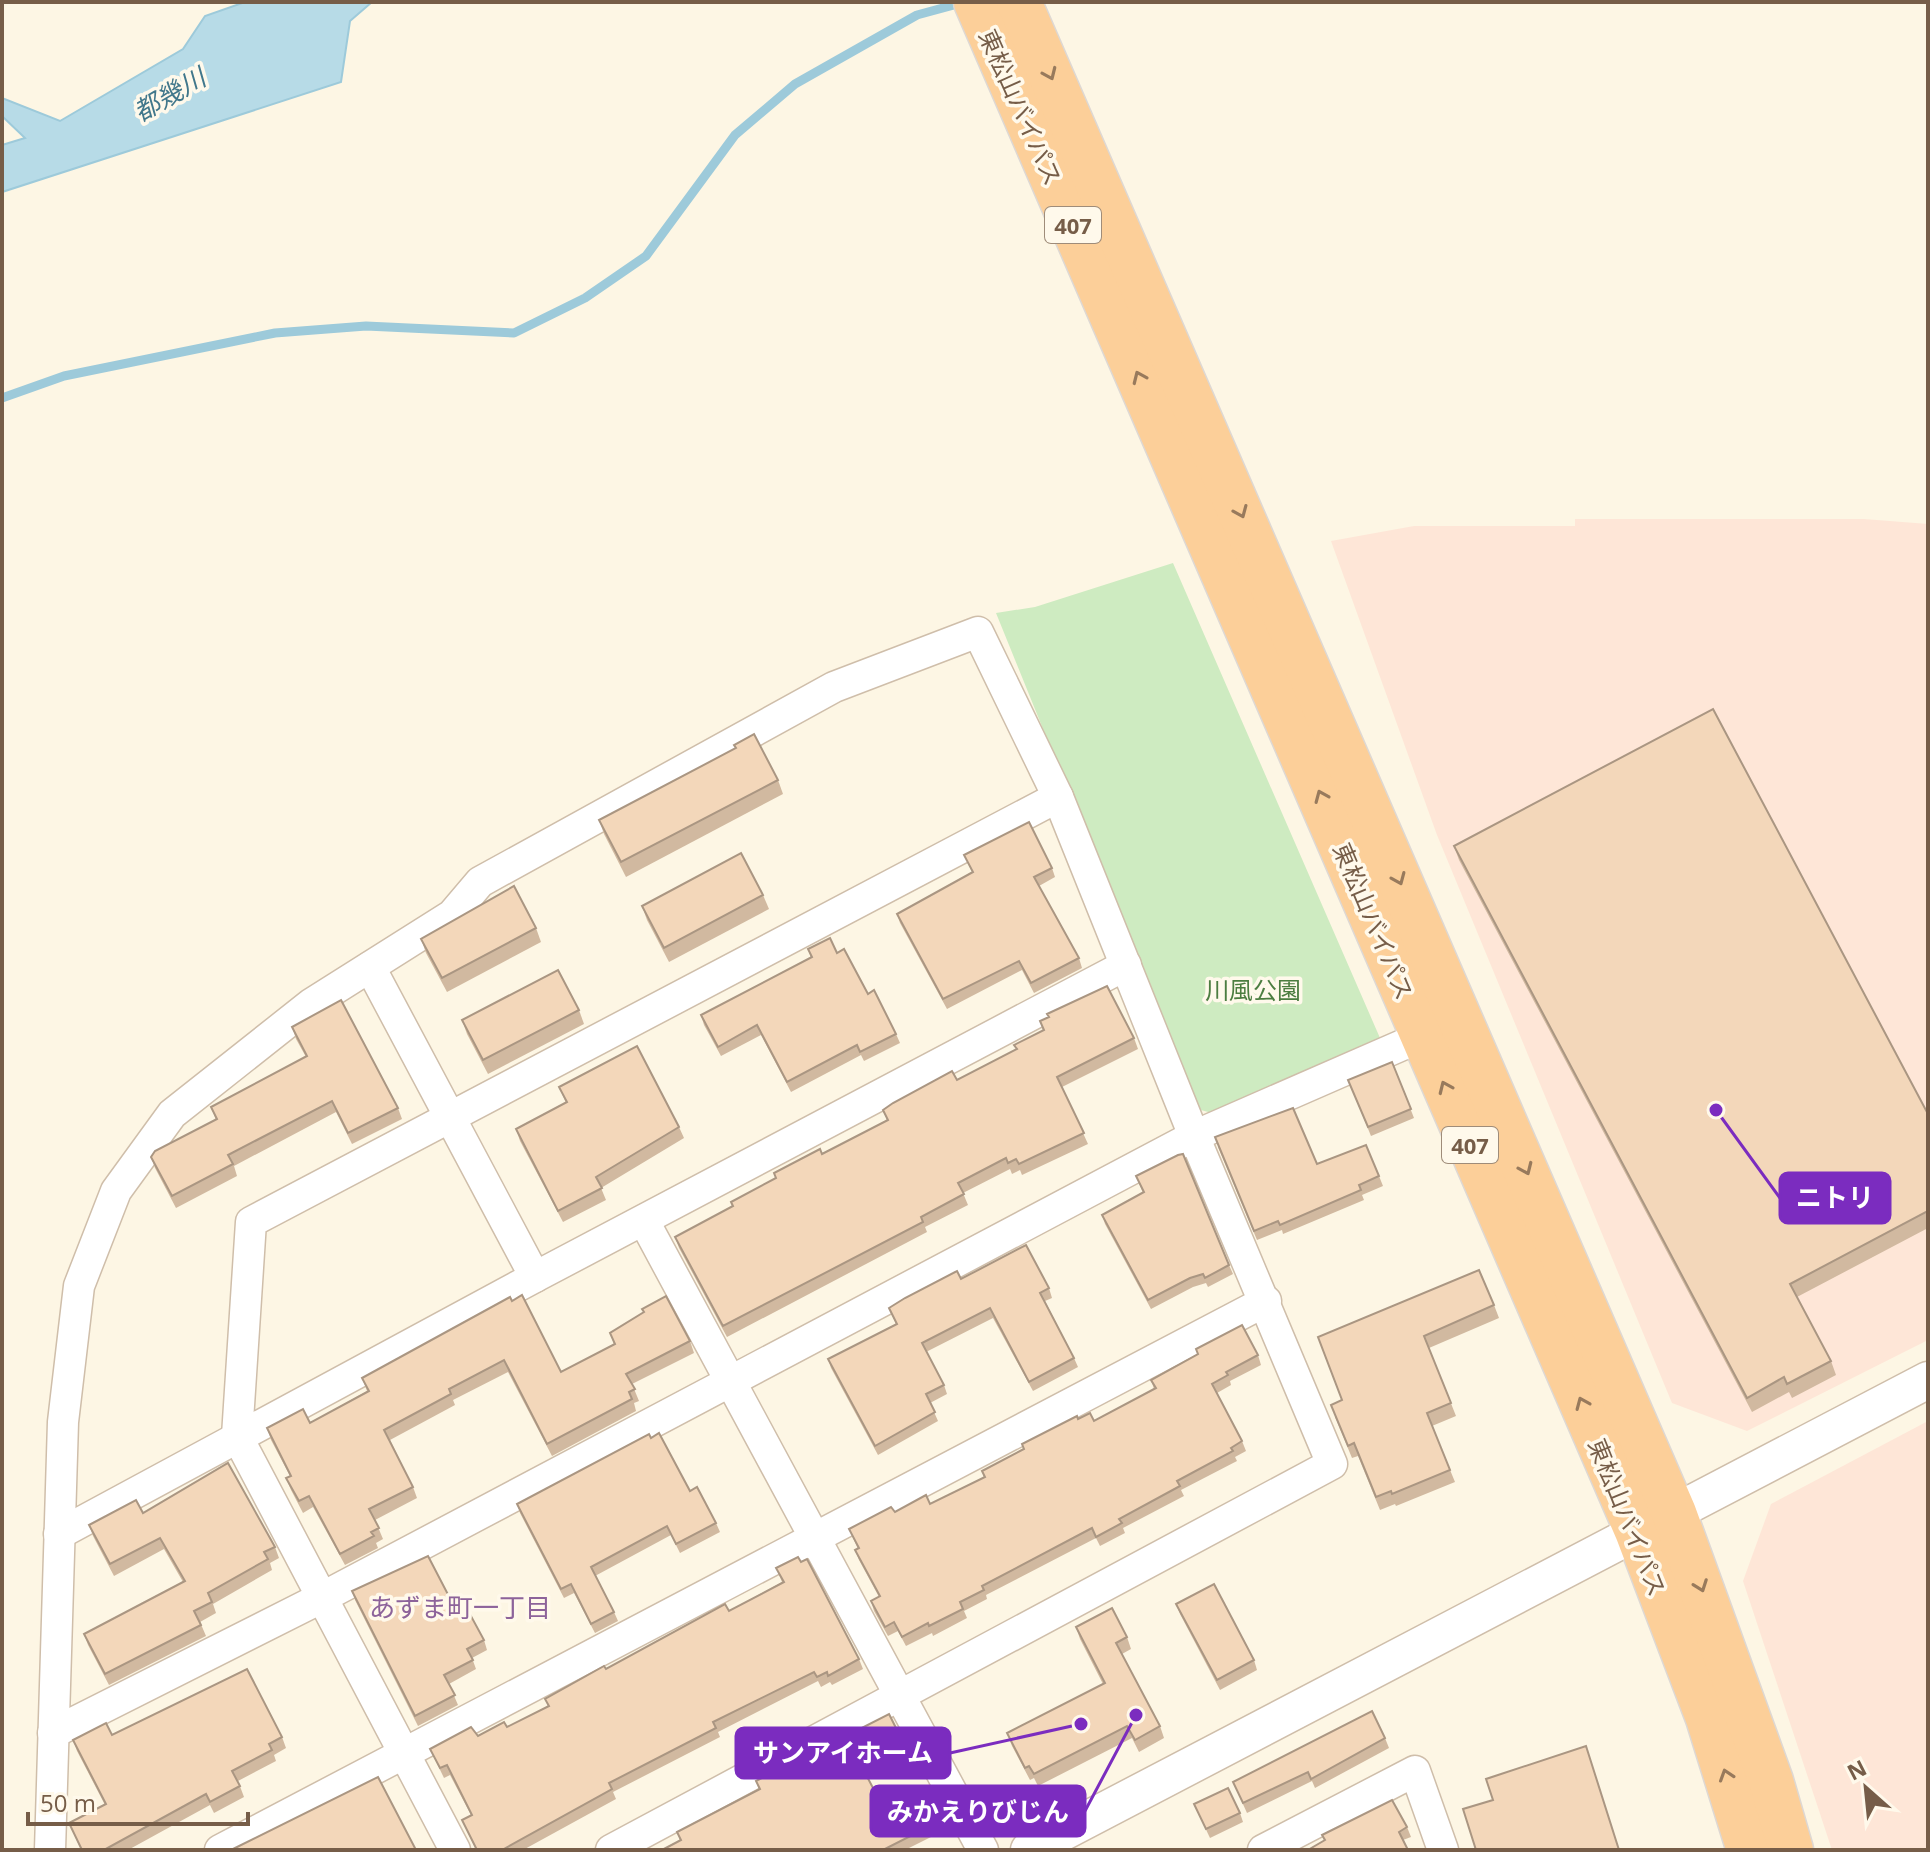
<svg xmlns="http://www.w3.org/2000/svg" width="1930" height="1852" font-family="'Open Sans','Noto Sans JP',sans-serif">
<style>
.commercial{fill:#fee6d7}
.green{fill:#ceebc1}
.water{fill:#b7dbe7;stroke:#9dcada;stroke-width:2}
.lines{fill:none;stroke-linecap:round;stroke-linejoin:round}
.stream{stroke:#9dcada;stroke-width:9}
.minor-casing{stroke:#cfbeaa;stroke-width:33}
.tertiary-casing{stroke:#cfbeaa;stroke-width:39}
.trunk-casing{stroke:#ded8d3;stroke-width:47}
.minor{stroke:#fff;stroke-width:30}
.tertiary{stroke:#fff;stroke-width:36}
.trunk{stroke:#fccf99;stroke-width:44}
.wall{fill:#d1b9a0}
.building{fill:#f3d7ba;stroke:#aa9682;stroke-width:2}
.oneway{stroke:#987a5c}
.labels{text-anchor:middle;dominant-baseline:central;stroke-width:7;stroke-linejoin:round;paint-order:stroke}
.shield{fill:#fff9eb;stroke:#9f8c79;stroke-width:2}
.shield-label{font-size:22px;font-weight:bold;fill:#765d48}
.street-label{font-size:24px;fill:#765d48;stroke:#fff9eb}
.park-label{font-size:24px;fill:#4c7d40;stroke:#fff9eb}
.water-label{font-size:26px;font-style:italic;fill:#41778b;stroke:#fff9eb}
.neighbourhood-label{font-size:26px;fill:#8d639a;stroke:#fff9eb}
.leader{fill:none;stroke:#7b2cbf;stroke-width:3}
.callout-dot{fill:#7b2cbf;stroke:#fff9eb;stroke-width:3}
.callout{fill:#7b2cbf;stroke:#7b2cbf;stroke-width:3}
.callout-label{font-size:26px;text-anchor:middle;font-weight:bold;fill:#fff}
</style>
<rect width="100%" height="100%" fill="#fdf6e4"/>
<g class="commercial">
<polygon points="1575,519 1864,519 1928,524 1928,1340 1747,1431 1672,1403 1437,835 1331,541 1414,526 1575,526"/>
<polygon points="1928,1421 1928,1850 1832,1850 1743,1581 1771,1504"/>
</g>
<polygon class="green" points="1173,563 1380,1038 1212,1113 1197,1109 996,613 1035,607"/>
<polygon class="water" points="245,2 372,2 350,21 341,82 2,192 2,145 25,138 2,116 2,98 60,121 183,49 205,16"/>
<g class="lines">
<polyline class="stream" points="2,398 64,376 275,333 366,326 514,333 585,298 646,256 735,135 795,84 917,15 965,2"/>
<defs>
<g id="minor">
<polyline points="644,1221 983,1850"/>
<polyline points="535,1277 1126,965"/>
<polyline points="59,1534 535,1277 370,967"/>
<polyline points="53,1733 321,1598 1194,1136 1423,1036"/>
<polyline points="50,1850 63,1422 79,1286 116,1191 172,1114 311,1004 452,915 480,882 834,687 978,632 1058,797 1194,1136 1332,1464 611,1850"/>
<polyline points="220,1850 1266,1301"/>
<polyline points="455,1850 237,1436 251,1222 1058,797"/>
<polyline points="1263,1850 1415,1771 1443,1850"/>
</g>
<polyline id="tertiary" points="1029,1850 1928,1380"/>
<g id="trunk">
<polyline points="976,2 1637,1531 1708,1718 1749,1850"/>
<polyline points="1019,2 1674,1513 1771,1781 1791,1850"/>
</g>
</defs>
<use href="#minor" class="minor-casing"/>
<use href="#tertiary" class="tertiary-casing"/>
<use href="#trunk" class="trunk-casing"/>
<use href="#minor" class="minor"/>
<use href="#tertiary" class="tertiary"/>
<use href="#trunk" class="trunk"/>
</g>
<g class="wall">
<polygon points="778,780 783,794 626,877 604,834 599,820"/>
<polygon points="1454,846 1928,1114 1928,1228 1797,1297 1831,1361 1836,1375 1792,1398 1789,1392 1752,1412 1459,860"/>
<polygon points="964,855 1052,868 1055,877 1039,886 1079,958 1082,968 1034,993 1022,970 947,1009 900,923 897,914 972,872"/>
<polygon points="763,895 769,909 669,962 647,920 642,906"/>
<polygon points="536,928 541,942 447,992 426,953 421,939"/>
<polygon points="808,949 837,953 868,994 896,1034 900,1043 864,1061 861,1055 791,1092 761,1035 721,1056 704,1025 701,1015 811,958"/>
<polygon points="579,1010 584,1024 488,1074 467,1034 462,1020"/>
<polygon points="1040,1021 1134,1038 1138,1049 1062,1087 1088,1144 1022,1175 1020,1170 1012,1174 1010,1169 963,1193 968,1205 925,1227 927,1232 727,1337 679,1248 675,1237 732,1207 776,1178 774,1173 822,1154 887,1120 883,1110 957,1080 1016,1050 1043,1030"/>
<polygon points="292,1027 398,1108 402,1119 352,1144 336,1112 234,1166 237,1176 176,1208 155,1168 151,1157 216,1120 211,1107 306,1057 296,1039"/>
<polygon points="1392,1062 1414,1118 1371,1136 1348,1080"/>
<polygon points="559,1087 679,1127 684,1138 601,1188 606,1200 563,1222 520,1141 516,1129 566,1103"/>
<polygon points="1218,1147 1379,1176 1383,1186 1362,1195 1364,1200 1283,1234 1282,1230 1257,1240"/>
<polygon points="1136,1176 1229,1265 1233,1274 1208,1287 1206,1283 1193,1287 1151,1309 1105,1224 1102,1215 1143,1193"/>
<polygon points="961,1279 1049,1288 1052,1298 1045,1301 1074,1358 1078,1367 1033,1391 993,1318 926,1352 944,1385 947,1394 930,1403 938,1421 878,1455 831,1368 828,1359 896,1324 889,1308"/>
<polygon points="510,1297 561,1372 614,1344 610,1333 690,1341 694,1353 632,1384 639,1401 634,1403 636,1411 552,1456 508,1372 453,1400 455,1405 390,1440 413,1487 417,1498 375,1520 383,1539 376,1543 378,1548 345,1565 313,1507 303,1513 291,1490 286,1478 290,1476 271,1440 267,1428 310,1423 367,1391 362,1378"/>
<polygon points="1494,1305 1499,1318 1429,1348 1456,1416 1432,1426 1455,1482 1396,1506 1395,1504 1380,1510 1358,1456 1352,1458 1335,1417 1342,1400 1318,1337"/>
<polygon points="1196,1349 1258,1355 1261,1365 1230,1381 1231,1385 1217,1393 1242,1441 1246,1451 1235,1457 1237,1461 1181,1490 1184,1496 1123,1528 1125,1533 1100,1546 1096,1538 986,1595 987,1599 964,1611 967,1618 933,1636 932,1633 906,1646 898,1631 888,1636 874,1611 871,1601 879,1597 859,1560 855,1550 858,1549 849,1529 895,1512 930,1504 984,1477 982,1471 1078,1419 1094,1421 1154,1389 1151,1380 1198,1354"/>
<polygon points="517,1504 716,1523 720,1532 680,1553 671,1535 595,1576 614,1612 618,1621 595,1633 574,1593 564,1598 520,1513"/>
<polygon points="143,1513 275,1547 279,1558 270,1563 272,1570 213,1604 216,1613 200,1622 206,1636 109,1685 88,1645 84,1634 183,1582 164,1549 114,1576 93,1536 89,1525"/>
<polygon points="776,1568 859,1659 863,1669 832,1685 830,1682 821,1687 818,1681 718,1732 720,1737 613,1792 616,1799 523,1850 476,1850 462,1820 471,1815 450,1775 444,1778 430,1749 507,1727 548,1706 545,1699 729,1611 782,1582"/>
<polygon points="352,1591 456,1610 484,1640 487,1650 472,1658 476,1669 449,1684 458,1705 418,1726 355,1600"/>
<polygon points="1176,1604 1254,1660 1257,1670 1220,1690 1180,1614"/>
<polygon points="1076,1627 1127,1637 1131,1649 1122,1654 1160,1726 1164,1738 1139,1752 1132,1738 1038,1786 1034,1778 1030,1780 1012,1746 1007,1733 1103,1684 1080,1639"/>
<polygon points="850,1734 900,1736 904,1745 900,1747 904,1757 867,1776 884,1809 946,1818 949,1828 905,1850 662,1850 680,1840 677,1832 759,1790 756,1781 793,1772 853,1741"/>
<polygon points="112,1735 282,1737 286,1748 274,1755 276,1761 238,1781 244,1797 214,1813 210,1805 128,1850 81,1850 69,1823 105,1805 77,1751 73,1740"/>
<polygon points="1385,1738 1389,1748 1315,1788 1312,1781 1247,1813 1233,1782"/>
<polygon points="1194,1804 1240,1813 1243,1822 1210,1838"/>
<polygon points="1407,1827 1411,1837 1403,1840 1324,1840 1322,1835"/>
</g>
<g class="building">
<polygon points="1713,709 1928,1114 1928,1211 1790,1284 1831,1361 1787,1384 1784,1377 1747,1398 1454,846"/>
<polygon points="754,734 778,780 621,862 599,820 736,748 734,745"/>
<polygon points="1029,822 1052,868 1034,877 1079,958 1031,983 1019,961 943,999 897,914 973,872 964,855"/>
<polygon points="741,853 763,895 664,948 642,906"/>
<polygon points="514,886 536,928 442,978 421,939"/>
<polygon points="830,938 837,953 844,949 868,994 874,990 896,1034 860,1052 857,1045 787,1082 757,1025 718,1047 701,1015 812,957 808,949"/>
<polygon points="558,970 579,1010 483,1060 462,1020"/>
<polygon points="1107,986 1134,1038 1057,1077 1084,1133 1019,1164 1016,1159 1008,1163 1006,1158 958,1183 964,1194 921,1217 923,1222 723,1326 675,1237 733,1206 731,1202 776,1178 774,1173 820,1149 822,1154 888,1120 883,1110 893,1103 952,1071 957,1080 1017,1049 1014,1045 1044,1030 1040,1021 1049,1017 1047,1014"/>
<polygon points="341,1000 398,1108 348,1133 332,1101 228,1155 233,1164 172,1196 151,1157 155,1151 217,1119 211,1107 307,1056 292,1027"/>
<polygon points="637,1046 679,1127 596,1177 602,1188 558,1211 516,1129 567,1102 559,1087"/>
<polygon points="1392,1062 1411,1109 1368,1127 1348,1080"/>
<polygon points="1293,1108 1317,1164 1366,1145 1379,1176 1359,1185 1361,1190 1280,1225 1278,1221 1254,1231 1215,1137"/>
<polygon points="1183,1154 1229,1265 1205,1278 1203,1274 1190,1278 1148,1300 1102,1215 1144,1192 1136,1176 1178,1155"/>
<polygon points="1026,1245 1049,1288 1040,1293 1074,1358 1029,1382 990,1308 922,1343 944,1385 926,1394 935,1412 875,1446 828,1359 897,1324 889,1308 905,1298 957,1271 961,1279"/>
<polygon points="1479,1270 1494,1305 1424,1336 1451,1403 1427,1413 1450,1470 1392,1494 1391,1491 1376,1497 1354,1443 1348,1446 1331,1405 1342,1400 1318,1337"/>
<polygon points="522,1295 561,1372 615,1344 610,1333 644,1312 642,1309 666,1296 690,1341 626,1374 635,1389 629,1392 632,1399 547,1444 504,1360 449,1389 451,1394 384,1430 413,1487 369,1509 379,1528 371,1532 374,1536 340,1554 309,1496 299,1501 286,1478 291,1476 267,1428 303,1409 310,1423 369,1391 362,1378 510,1297 512,1301"/>
<polygon points="1242,1325 1258,1355 1226,1372 1228,1375 1212,1384 1242,1441 1231,1448 1233,1451 1177,1481 1180,1486 1119,1519 1122,1523 1096,1537 1092,1528 982,1586 984,1590 960,1602 963,1609 929,1626 928,1623 902,1637 894,1622 885,1627 871,1601 880,1596 855,1550 859,1548 849,1529 891,1507 895,1512 926,1495 930,1504 985,1477 982,1471 1024,1449 1022,1444 1077,1416 1078,1419 1090,1413 1094,1421 1156,1388 1151,1380 1198,1354 1196,1349"/>
<polygon points="659,1433 690,1491 697,1487 716,1523 676,1544 667,1526 591,1567 614,1612 591,1624 571,1584 561,1589 517,1504 649,1434 651,1438"/>
<polygon points="228,1463 275,1547 264,1552 268,1559 208,1593 212,1602 194,1611 201,1625 105,1674 84,1634 185,1581 160,1538 110,1564 89,1525 136,1500 143,1513"/>
<polygon points="428,1556 456,1610 465,1605 484,1640 467,1649 473,1660 444,1675 455,1695 415,1716 352,1591"/>
<polygon points="798,1557 801,1562 807,1559 859,1659 828,1676 827,1672 817,1677 814,1672 713,1722 716,1728 609,1783 612,1789 502,1850 477,1850 462,1820 472,1815 447,1765 440,1768 430,1749 471,1727 478,1736 504,1722 507,1727 549,1706 545,1699 604,1666 606,1669 725,1604 729,1611 784,1582 776,1568"/>
<polygon points="1214,1584 1254,1660 1217,1680 1176,1604"/>
<polygon points="1112,1608 1127,1637 1116,1643 1160,1726 1135,1740 1127,1726 1034,1774 1029,1766 1025,1768 1007,1733 1105,1683 1076,1627"/>
<polygon points="247,1669 282,1737 269,1744 272,1750 232,1771 240,1786 210,1802 206,1794 104,1850 82,1850 69,1823 106,1804 73,1740 106,1723 112,1735"/>
<polygon points="1372,1711 1385,1738 1311,1779 1308,1772 1243,1803 1233,1782"/>
<polygon points="889,1714 900,1736 895,1738 900,1747 862,1767 884,1809 928,1786 946,1818 883,1850 662,1850 681,1840 677,1832 760,1789 756,1781 789,1764 793,1772 854,1740 850,1734"/>
<polygon points="1586,1746 1619,1850 1476,1850 1463,1809 1493,1800 1486,1779"/>
<polygon points="378,1777 416,1850 231,1850"/>
<polygon points="1228,1788 1240,1813 1206,1829 1194,1804"/>
<polygon points="1392,1800 1407,1827 1399,1832 1408,1850 1308,1850 1325,1840 1322,1835"/>
</g>
<defs><path id="oneway-chevron" d="M-2-3.5L2.5 0L-2 3.5" fill="none" stroke-width="1.6" stroke-linecap="round" stroke-linejoin="round" transform="scale(2)"/></defs>
<g class="oneway">
<use href="#oneway-chevron" transform="translate(1050 74) rotate(66)"/>
<use href="#oneway-chevron" transform="translate(1139 377) rotate(-114)"/>
<use href="#oneway-chevron" transform="translate(1241 512) rotate(67)"/>
<use href="#oneway-chevron" transform="translate(1321 796) rotate(-113)"/>
<use href="#oneway-chevron" transform="translate(1399 879) rotate(67)"/>
<use href="#oneway-chevron" transform="translate(1445 1087) rotate(-114)"/>
<use href="#oneway-chevron" transform="translate(1526 1169) rotate(66)"/>
<use href="#oneway-chevron" transform="translate(1582 1403) rotate(-113)"/>
<use href="#oneway-chevron" transform="translate(1701 1586) rotate(70)"/>
<use href="#oneway-chevron" transform="translate(1726 1775) rotate(-108)"/>
</g>
<g class="labels">
<g class="shield">
<rect x="1045" y="207" width="56" height="36" rx="6"/>
<rect x="1442" y="1127" width="56" height="36" rx="6"/>
</g>
<g class="shield-label">
<text x="1073" y="225">407</text>
<text x="1470" y="1145">407</text>
</g>
<g class="street-label">
<text transform="translate(1021 107) rotate(66)">東松山バイパス</text>
<text transform="translate(1374 921) rotate(67)">東松山バイパス</text>
<text transform="translate(1628 1517) rotate(68)">東松山バイパス</text>
</g>
<g class="park-label">
<text x="1253" y="989">川風公園</text>
</g>
<g class="water-label">
<text transform="translate(169 94) rotate(-30)">都幾川</text>
</g>
<g class="neighbourhood-label">
<text x="460" y="1607">あずま町一丁目</text>
</g>
</g>
<path class="leader" d="M1716 1110L1780 1198M1081 1724L950 1753M1136 1715L1085 1811"/>
<g class="callout-dot">
<circle cx="1716" cy="1110" r="8"/>
<circle cx="1081" cy="1724" r="8"/>
<circle cx="1136" cy="1715" r="8"/>
</g>
<g class="callout">
<rect x="1780" y="1173" width="110" height="50" rx="8"/>
<rect x="736" y="1728" width="214" height="50" rx="8"/>
<rect x="871" y="1786" width="214" height="50" rx="8"/>
</g>
<g class="callout-label">
<text x="1835" y="1207">ニトリ</text>
<text x="843" y="1762">サンアイホーム</text>
<text x="978" y="1821">みかえりびじん</text>
</g>
<rect width="1930" height="1852" fill="none" stroke="#765d48" stroke-width="8"/>
<g transform="translate(1866 1788) rotate(333)" stroke="#fff9eb" stroke-width="6" paint-order="stroke">
<path d="M0-6L14 30L0 20L-14 30Z" fill="#765d48"/>
<text y="-12" font-size="22" font-weight="bold" text-anchor="middle" fill="#765d48">N</text>
</g>
<path d="M28 1812v12h220v-12" fill="none" stroke="#765d48" stroke-width="4"/>
<text x="40" y="1812" font-size="24" fill="#765d48" stroke="#fff9eb" stroke-width="6" paint-order="stroke">50 m</text>
</svg>
